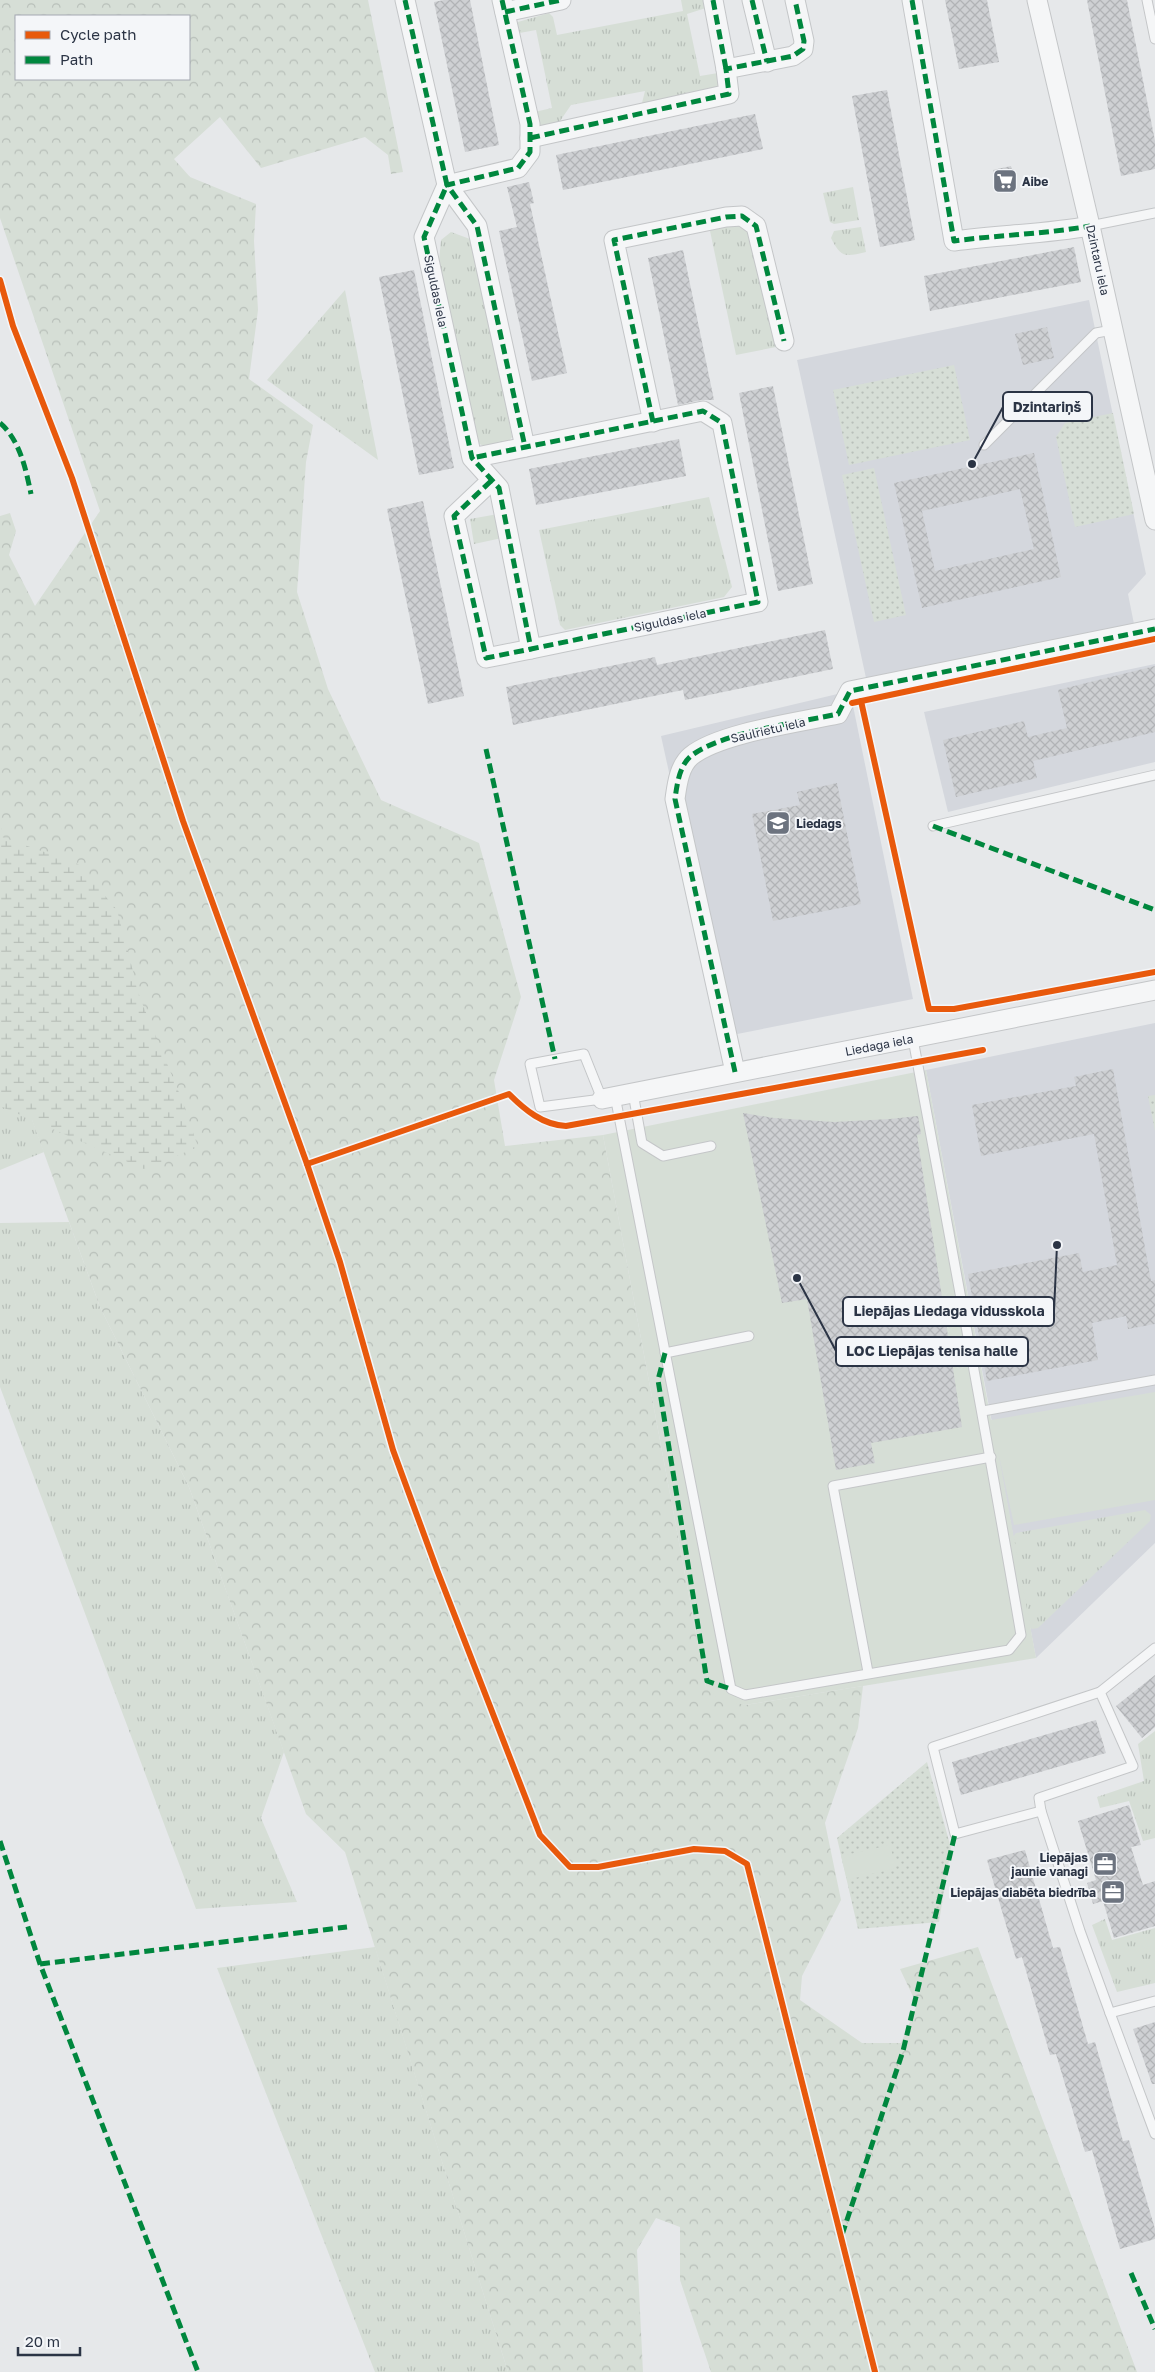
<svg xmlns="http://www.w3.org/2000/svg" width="1155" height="2372" font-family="'Golos Text',sans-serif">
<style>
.built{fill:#d4d7dd}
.grass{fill:url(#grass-tufts)}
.forest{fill:url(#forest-crowns);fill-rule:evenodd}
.wetland{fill:url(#wetland-marsh)}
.park{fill:url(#park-dots)}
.pitch{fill:#d6ded6}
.building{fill:url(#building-cross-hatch);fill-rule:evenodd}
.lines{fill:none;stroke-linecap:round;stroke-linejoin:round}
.lane-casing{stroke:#c4c6c8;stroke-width:11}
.street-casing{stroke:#c4c6c8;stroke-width:21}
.lane{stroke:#f5f6f7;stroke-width:9}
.street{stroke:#f5f6f7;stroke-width:19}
.quiet{stroke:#00873e;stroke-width:5;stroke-dasharray:10 5;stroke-linecap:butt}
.cycleway-casing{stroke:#f4f6f9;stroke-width:9}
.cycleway{stroke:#e8590c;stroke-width:6}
.labels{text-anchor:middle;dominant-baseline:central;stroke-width:4;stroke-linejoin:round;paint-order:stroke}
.poi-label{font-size:12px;font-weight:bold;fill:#2b3445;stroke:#f4f6f9;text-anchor:start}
.street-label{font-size:12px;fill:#2b3445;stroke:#f4f6f9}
.leader{fill:none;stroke:#2b3445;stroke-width:2}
.callout-dot{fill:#2b3445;stroke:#f4f6f9;stroke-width:2}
.callout{fill:#f4f6f9;stroke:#2b3445;stroke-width:2}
.callout-label{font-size:14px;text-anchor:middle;font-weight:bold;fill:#2b3445}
</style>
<defs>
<pattern id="grass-tufts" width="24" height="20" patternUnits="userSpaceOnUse" patternTransform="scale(1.25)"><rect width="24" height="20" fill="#d6ded6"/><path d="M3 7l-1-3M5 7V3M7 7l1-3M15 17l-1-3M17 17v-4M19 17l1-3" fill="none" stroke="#b8bfb9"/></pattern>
<pattern id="forest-crowns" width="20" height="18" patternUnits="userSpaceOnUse" patternTransform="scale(1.25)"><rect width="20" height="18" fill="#d6ded6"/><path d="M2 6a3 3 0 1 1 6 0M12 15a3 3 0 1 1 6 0" fill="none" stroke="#b8bfb9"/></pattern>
<pattern id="wetland-marsh" width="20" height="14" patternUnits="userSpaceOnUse" patternTransform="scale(1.25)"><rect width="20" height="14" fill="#d6ded6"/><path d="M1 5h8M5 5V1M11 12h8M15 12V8" fill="none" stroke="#b8bfb9"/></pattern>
<pattern id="park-dots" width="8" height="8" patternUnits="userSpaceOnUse" patternTransform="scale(1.25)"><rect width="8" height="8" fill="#d6ded6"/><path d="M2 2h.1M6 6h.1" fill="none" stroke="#b8bfb9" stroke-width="1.8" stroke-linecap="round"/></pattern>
<pattern id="building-cross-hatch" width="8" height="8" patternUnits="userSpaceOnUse" patternTransform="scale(1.25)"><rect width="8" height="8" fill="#ced0d3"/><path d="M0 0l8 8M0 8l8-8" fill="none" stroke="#b1b3b6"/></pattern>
</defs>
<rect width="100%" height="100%" fill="#e6e8ea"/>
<g class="built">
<polygon points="1089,300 1146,574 1128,594 1134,624 866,678 797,360"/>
<polygon points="1155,664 1155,762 948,812 924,712"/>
<polygon points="850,691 913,999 727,1036 661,736"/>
<polygon points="1155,1023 1155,1543 1036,1658 926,1070"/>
</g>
<g class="grass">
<path d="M681,0h27l1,7 -22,7 13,62 18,-3 2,11 -3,7 -76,16 4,-16 -74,14 -13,19c-17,3 -19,5 -28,-11l22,-5 -16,-78 -22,4 -1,-4 5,-8 31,-9 4,4 4,18 126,-24z"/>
<polygon points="853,187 859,220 834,224 830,222 823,193"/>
<polygon points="733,220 752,232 776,347 736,355 709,226"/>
<path d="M861,227l5,25c-21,5 -25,6 -35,-14l3,-7z"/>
<path d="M451,232l19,7 25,109 17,89c-9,13 -24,14 -37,4l-36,-180 2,-21z"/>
<polygon points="345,290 378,460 267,380"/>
<polygon points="709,497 732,587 724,597 565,630 560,625 539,530"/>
<polygon points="498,514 502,538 474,544 470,519"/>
<polygon points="0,1032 44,1152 0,1170"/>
<polygon points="69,1222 100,1307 189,1487 284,1752 261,1818 297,1902 196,1909 0,1387 0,1223"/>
<polygon points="1145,1510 1151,1515 1150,1521 1038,1628 1032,1629 1027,1624 1013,1537 1016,1533"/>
<polygon points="1155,1731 1155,1838 1143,1841 1129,1801 1100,1808 1097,1797 1144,1781 1138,1744"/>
<polygon points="1105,1919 1112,1940 1155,1928 1155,1983 1117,1992 1092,1925"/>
<polygon points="375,1947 508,2372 375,2372 217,1968"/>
</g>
<path class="forest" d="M0,0h368l35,172 -12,2 -3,-19 -23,-18 -104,31 -41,-51 -46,42 16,18 66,27 -2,37 4,69 -9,69 64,46 -7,37 -9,130 31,97 53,111 98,43 42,154 -27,83 11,66 98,-11 103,552 39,18 118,-19 -5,42 -33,95 16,77 -39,76 -2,24 62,43h39l16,-38 -17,-36 78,-22 159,425h-426l-31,-92v-53l-24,-9 -19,32 6,122h-135l-163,-520 -39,-38 -117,-327 -89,-180 -100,-275v-516l10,-3 6,18 -7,24 26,51 65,-95 -100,-293zM16,16h173v63h-173z"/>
<polygon class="wetland" points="0,816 2,837 78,864 117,910 140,998 180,1095 198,1147 144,1169 0,1106"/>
<g class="park">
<polygon points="954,365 970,440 849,465 833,390"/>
<polygon points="1113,413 1134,514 1075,527 1056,437 1065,423"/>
<polygon points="874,468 906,615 874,622 842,475"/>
<polygon points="1155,1095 1155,1131 1148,1096"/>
<polygon points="927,1762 951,1848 939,1922 858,1929 837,1838"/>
</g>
<g class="pitch">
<polygon points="926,1070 991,1420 1155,1392 1155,1500 1014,1525 998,1451 1036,1658 745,1705 719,1699 706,1687 603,1135"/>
<polygon points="890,1845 896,1868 847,1880 841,1856"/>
</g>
<g class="building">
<polygon points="444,0 470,0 499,145 465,152 434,2"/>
<polygon points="945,0 987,0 999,62 959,69"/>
<polygon points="1087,0 1127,0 1155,141 1155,169 1121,176"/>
<polygon points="887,90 915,240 880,247 852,96"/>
<polygon points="755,114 763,149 563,190 556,155"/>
<polygon points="1011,166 1015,185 997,189 993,170"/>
<polygon points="529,182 534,203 530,204 567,373 532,381 499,231 517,227 507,187"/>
<polygon points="1074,247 1081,282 930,311 924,276"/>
<polygon points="683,250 714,400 701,400 678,405 648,258"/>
<polygon points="414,270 454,468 419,475 379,277"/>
<polygon points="1047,327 1054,358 1023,365 1015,334"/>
<polygon points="773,386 813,584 778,591 739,393"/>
<polygon points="679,439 686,476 536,505 529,469"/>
<path d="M1034,453l27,124 -139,31 -28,-125zM1020,489l14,60 -99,22 -13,-60z"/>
<polygon points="423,501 464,696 428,704 387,509"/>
<polygon points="825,630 833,669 685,700 683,690 513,725 506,687 655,657 657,665"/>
<polygon points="1155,666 1155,732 1033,761 1037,778 956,797 943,740 1024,721 1028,737 1067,728 1058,690"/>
<polygon points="837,783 861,904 773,921 752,814 800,805 797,792"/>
<polygon points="1113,1069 1151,1281 1155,1280 1155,1324 1128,1329 1126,1316 1092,1323 1098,1360 987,1381 968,1274 1079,1253 1083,1272 1117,1265 1094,1134 981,1156 972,1105 1076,1086 1074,1077"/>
<polygon points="743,1113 774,1118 834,1122 890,1119 918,1116 921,1134 917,1135 962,1427 871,1443 875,1463 836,1470 807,1299 782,1303"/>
<polygon points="1155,1675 1155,1727 1142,1738 1116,1706"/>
<polygon points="1096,1720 1106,1753 961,1795 952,1762"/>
<polygon points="1129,1805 1141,1845 1131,1847 1143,1885 1155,1881 1155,1926 1114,1938 1103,1901 1093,1904 1087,1883 1096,1880 1078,1821"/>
<polygon points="1025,1850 1053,1948 1060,1947 1088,2044 1095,2042 1123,2141 1129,2140 1155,2229 1155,2239 1120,2249 1092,2150 1085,2152 1056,2054 1050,2055 1022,1957 1016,1959 987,1860"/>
<polygon points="1155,2022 1155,2084 1152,2084 1133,2029"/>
</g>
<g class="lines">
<defs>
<g id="lane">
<polyline points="1147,0 1155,39"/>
<polyline points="1090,226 1155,213"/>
<polyline points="984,445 1096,333 1112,330"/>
<polyline points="933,826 1155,775"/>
<polygon points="584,1054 602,1099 540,1107 530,1064"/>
<polyline points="633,1093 642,1143 663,1156 711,1146"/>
<path d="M615,1096l116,593 14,6 264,-45 12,-15c-34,-199 -71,-397 -108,-596"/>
<polyline points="665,1353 749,1336"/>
<polyline points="983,1411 1155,1380"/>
<polyline points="1155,1648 1100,1692 933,1747 955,1834 1041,1811 1080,1931 1110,2013 1155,2001"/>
<polyline points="868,1672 833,1486 991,1457"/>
<polyline points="1041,1811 1039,1798 1133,1766 1100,1692"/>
<polyline points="1110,2013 1155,2134"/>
</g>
<g id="street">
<polyline points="405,0 447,185 424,237 472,458 499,488 531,649 758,602 722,423 703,411 472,458"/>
<polyline points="502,0 530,124 530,152 518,168 447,185 477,226 525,447"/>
<polyline points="713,0 726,69"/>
<polyline points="752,0 767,62"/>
<path d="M912,0l42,241c45,-6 91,-7 136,-15"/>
<polyline points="1037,0 1090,226 1155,520"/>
<polyline points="505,12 561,0"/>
<polyline points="530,138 729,94 726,69 793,56 803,49 804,41 795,0"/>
<polyline points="653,422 614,240 726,217 742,216 756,226 784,341"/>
<polyline points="491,481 454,516 486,658 531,649"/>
<path d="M735,1072l-60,-273c2,-14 4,-33 16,-43 28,-23 110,-34 147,-42l12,-23 305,-62"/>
<polyline points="602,1099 1155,990"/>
</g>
</defs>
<use href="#lane" class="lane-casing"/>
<use href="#street" class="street-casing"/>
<use href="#lane" class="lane"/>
<use href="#street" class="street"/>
<g class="quiet">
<polyline points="405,0 447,185 424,237 472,458 499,488 531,649 758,602 722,423 703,411 472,458"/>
<polyline points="502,0 530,124 530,152 518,168 447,185 477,226 525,447"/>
<polyline points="713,0 726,69"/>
<polyline points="752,0 767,62"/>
<path d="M912,0l42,241c45,-6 91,-7 136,-15"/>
<polyline points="505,12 561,0"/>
<polyline points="530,138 729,94 726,69 793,56 803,49 804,41 795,0"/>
<polyline points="653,422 614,240 726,217 742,216 756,226 784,341"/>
<path d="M0,423c20,17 26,47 31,71"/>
<polyline points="491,481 454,516 486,658 531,649"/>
<polyline points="486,749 555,1059"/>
<polyline points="933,826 1155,910"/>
<path d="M735,1072l-60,-273c2,-14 4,-33 16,-43 28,-23 110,-34 147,-42l12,-23 305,-62"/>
<polyline points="665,1353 658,1380 707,1681 731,1689"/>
<polyline points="0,1841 40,1964 198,2372"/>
<polyline points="40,1964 347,1927"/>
<polyline points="842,2235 903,2051 955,1834"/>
<polyline points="1131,2273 1155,2329"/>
</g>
<defs>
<g id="cycleway">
<polyline points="0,280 13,326 72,478 183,821 307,1164 340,1262 393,1450 437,1570 540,1835 570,1867 598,1867 694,1849 725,1851 747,1864 875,2372"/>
<polyline points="861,701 929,1009 954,1009 1155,972"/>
<polyline points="852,703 1155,639"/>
<path d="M307,1164l202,-70c16,16 34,31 57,32l417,-76"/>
</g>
</defs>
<use href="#cycleway" class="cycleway-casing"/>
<use href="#cycleway" class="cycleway"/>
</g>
<defs>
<symbol id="supermarket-square" viewBox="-11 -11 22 22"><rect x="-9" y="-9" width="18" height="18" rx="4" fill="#6c737f" stroke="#f4f6f9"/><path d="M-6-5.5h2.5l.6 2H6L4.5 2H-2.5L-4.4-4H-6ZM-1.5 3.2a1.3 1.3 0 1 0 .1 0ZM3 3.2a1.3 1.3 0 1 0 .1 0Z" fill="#fff"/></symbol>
<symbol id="school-square" viewBox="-11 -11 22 22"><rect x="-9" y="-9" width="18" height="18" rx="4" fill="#6c737f" stroke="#f4f6f9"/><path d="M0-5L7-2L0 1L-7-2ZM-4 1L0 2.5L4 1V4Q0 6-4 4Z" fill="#fff"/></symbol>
<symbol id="office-square" viewBox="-11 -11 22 22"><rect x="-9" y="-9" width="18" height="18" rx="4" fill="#6c737f" stroke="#f4f6f9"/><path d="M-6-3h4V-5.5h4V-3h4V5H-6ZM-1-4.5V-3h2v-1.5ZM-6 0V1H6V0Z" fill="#fff"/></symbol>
</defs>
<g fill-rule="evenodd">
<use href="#supermarket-square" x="991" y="167" width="28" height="28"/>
<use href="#school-square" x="764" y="809" width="28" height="28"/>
<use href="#office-square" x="1091" y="1850" width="28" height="28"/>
<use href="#office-square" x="1099" y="1878" width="28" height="28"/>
</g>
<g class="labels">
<g class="poi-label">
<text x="1022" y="181">Aibe</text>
<text x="796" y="823">Liedags</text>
<text x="1088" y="1857" text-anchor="end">Liepājas<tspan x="1088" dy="14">jaunie vanagi</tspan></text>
<text x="1096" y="1892" text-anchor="end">Liepājas diabēta biedrība</text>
</g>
<g class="street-label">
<text transform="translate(1098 260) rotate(78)">Dzintaru iela</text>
<text transform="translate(436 291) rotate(78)">Siguldas iela</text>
<text transform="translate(670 620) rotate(-12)">Siguldas iela</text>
<text transform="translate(768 730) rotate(-13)">Saulrietu iela</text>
<text transform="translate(879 1045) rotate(-11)">Liedaga iela</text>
</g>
</g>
<path class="leader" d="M972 464L1003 407M1057 1245L1054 1311M797 1278L836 1351"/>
<g class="callout-dot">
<circle cx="972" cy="464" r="5"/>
<circle cx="1057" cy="1245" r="5"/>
<circle cx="797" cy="1278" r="5"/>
</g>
<g class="callout">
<rect x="1003" y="392" width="89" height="29" rx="5"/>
<rect x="843" y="1297" width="211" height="29" rx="5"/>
<rect x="836" y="1337" width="192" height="29" rx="5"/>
</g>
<g class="callout-label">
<text x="1047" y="412">Dzintariņš</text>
<text x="949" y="1316">Liepājas Liedaga vidusskola</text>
<text x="932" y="1356">LOC Liepājas tenisa halle</text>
</g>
<rect x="15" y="15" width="175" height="65" fill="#f4f6f9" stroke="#a4a8b1"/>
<rect x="25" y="31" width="25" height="8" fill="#e8590c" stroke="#a4a8b1"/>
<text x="60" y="40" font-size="15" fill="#2b3445">Cycle path</text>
<rect x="25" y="56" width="25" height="8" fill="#00873e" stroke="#a4a8b1"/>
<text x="60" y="65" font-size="15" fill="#2b3445">Path</text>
<path d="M18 2347v8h62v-8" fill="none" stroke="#2b3445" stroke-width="2.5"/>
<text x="25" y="2347" font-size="15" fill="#2b3445" stroke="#f4f6f9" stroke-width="4" paint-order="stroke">20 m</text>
</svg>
